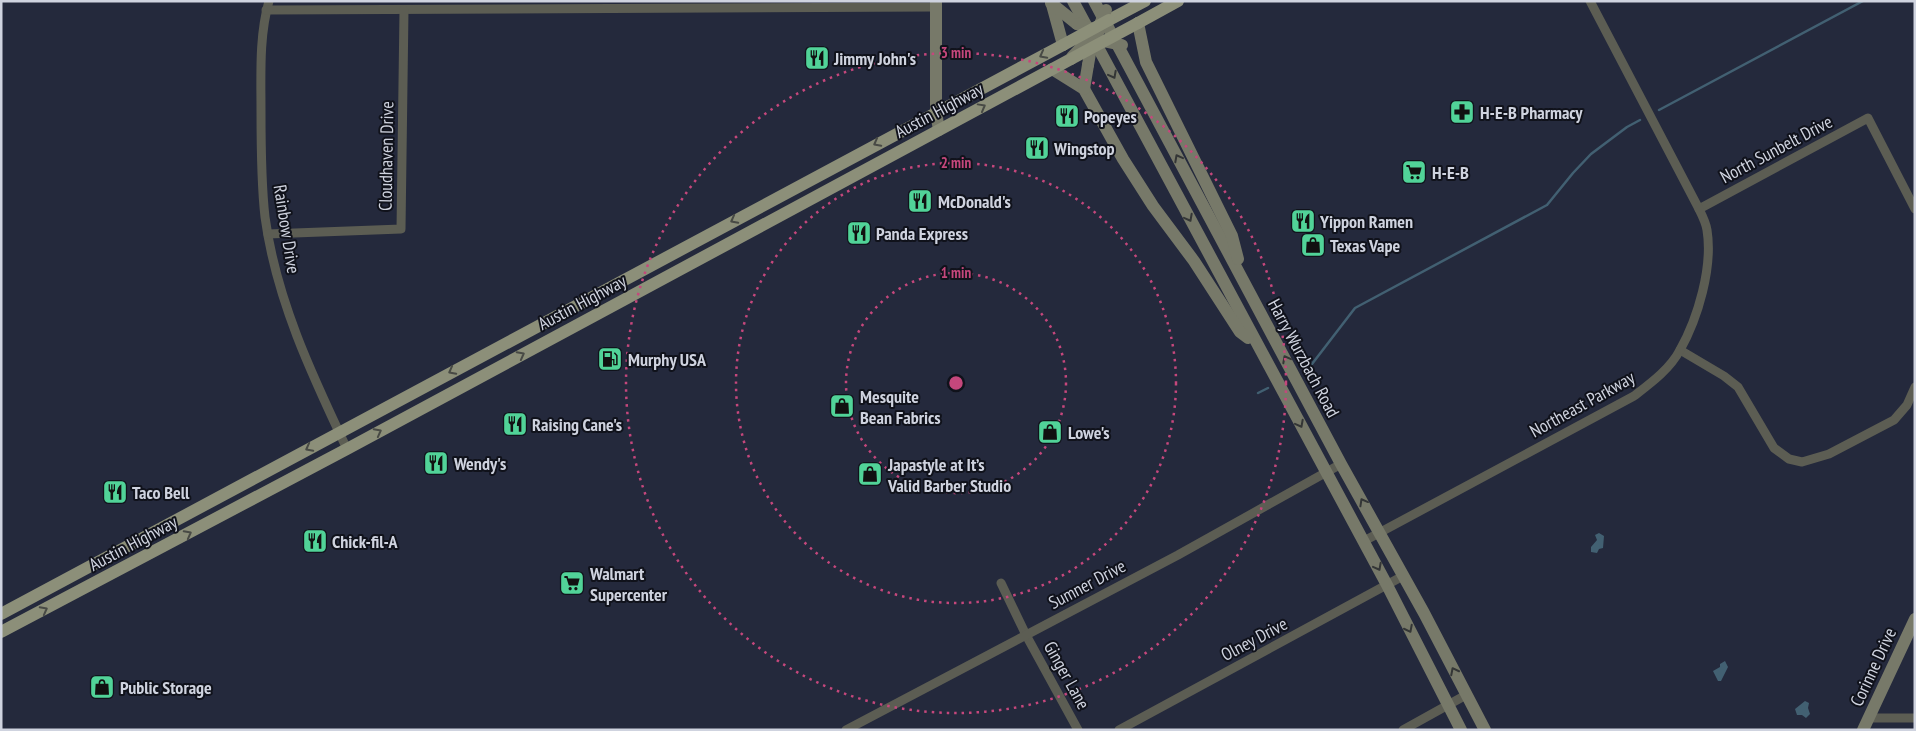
<svg xmlns="http://www.w3.org/2000/svg" width="1916" height="731" font-family="'PT Sans Narrow',sans-serif">
<style>
.water{fill:#426072}
.lines{fill:none;stroke-linecap:round;stroke-linejoin:round}
.stream{stroke:#426072;stroke-width:2.5}
.street{stroke:#5c5d53;stroke-width:9}
.secondary{stroke:#777969;stroke-width:12}
.primary{stroke:#8c8f79;stroke-width:12}
.secondary-bridge{stroke:#777969;stroke-width:12}
.primary-bridge{stroke:#8c8f79;stroke-width:12}
.oneway{stroke:#484a45}
.oneway2{stroke:#343636}
.ring{fill:none;stroke:#c5477c;stroke-width:2.5;stroke-dasharray:2.5 5}
.labels{text-anchor:middle;dominant-baseline:central;stroke-width:4;stroke-linejoin:round;paint-order:stroke}
.poi-label{font-size:18px;font-weight:bold;fill:#cfd3df;stroke:#10121b;text-anchor:start}
.street-label{font-size:18px;fill:#cfd3df;stroke:#10121b}
.centre{fill:#c5477c;stroke:#10121b;stroke-width:2.5}
.ring-label{font-size:15px;text-anchor:middle;font-weight:bold;fill:#c5477c;stroke:#10121b;stroke-width:4;stroke-linejoin:round;paint-order:stroke}
</style>
<rect width="100%" height="100%" fill="#24293c"/>
<g class="water">
<polygon points="1599,533 1604,536 1603,548 1599,549 1597,553 1591,552 1591,547 1597,540 1595,535"/>
<polygon points="1725,661 1728,667 1721,681 1718,681 1713,671 1720,667 1720,664"/>
<polygon points="1805,701 1809,703 1808,708 1810,714 1806,718 1802,715 1797,715 1795,709"/>
</g>
<g class="lines">
<g class="stream">
<polyline points="1659,110 1863,1"/>
<polyline points="1307,367 1312,364 1355,308 1547,205 1573,173 1591,154 1627,127 1640,120"/>
<polyline points="1258,393 1268,388"/>
</g>
<g class="street">
<path d="M269,1c-10,35 -8,73 -8,110 0,35 0,71 4,106 11,82 47,158 82,232"/>
<polyline points="266,10 936,7"/>
<polyline points="1699,209 1868,118 1915,209"/>
<polyline points="268,234 401,229 404,10"/>
<polyline points="1680,350 1724,376 1738,387 1774,448 1789,459 1802,462 1829,454 1894,420 1907,405 1915,387"/>
<path d="M1364,541l270,-145c17,-13 36,-27 46,-46 18,-32 33,-83 27,-120 -1,-7 -5,-15 -8,-21l-109,-208"/>
<polyline points="1001,583 1026,635 1078,730"/>
<polyline points="1868,718 1915,718"/>
<polyline points="846,730 1178,555 1341,464"/>
<polyline points="1119,730 1403,576"/>
<polyline points="1403,730 1466,695"/>
</g>
<g class="secondary">
<polyline points="936,1 936,112 939,130"/>
<polyline points="1051,1 1063,45"/>
<polyline points="1073,1 1387,585 1461,730"/>
<polyline points="1094,1 1341,464 1424,613 1485,730"/>
<polyline points="1051,3 1077,24"/>
<polyline points="1138,23 1146,62 1232,236 1238,259"/>
<polyline points="1052,69 1084,89 1123,159 1153,206 1194,261 1240,332 1248,338"/>
<polyline points="1084,89 1088,65"/>
<polyline points="1863,730 1915,619"/>
</g>
<g class="primary">
<polyline points="1109,20 1145,1"/>
<polyline points="1138,23 1178,1"/>
<polyline points="1,614 1063,45"/>
<polyline points="1,632 347,449 1071,59"/>
</g>
<g class="secondary-bridge">
<polyline points="1077,24 1099,31"/>
<polyline points="1098,40 1122,45"/>
<polyline points="1072,57 1097,31 1106,10"/>
<polyline points="1088,65 1091,48 1095,41"/>
</g>
<g class="primary-bridge">
<polyline points="1063,45 1109,20"/>
<polyline points="1071,59 1138,23"/>
</g>
</g>
<defs><path id="oneway-chevron" d="M-2-3.5L2.5 0L-2 3.5" fill="none" stroke-width="1.6" stroke-linecap="round" stroke-linejoin="round" transform="scale(1.25)"/></defs>
<g class="oneway">
<use href="#oneway-chevron" transform="translate(1043 55) rotate(152)"/>
<use href="#oneway-chevron" transform="translate(982 107) rotate(-29)"/>
<use href="#oneway-chevron" transform="translate(877 143) rotate(152)"/>
<use href="#oneway-chevron" transform="translate(734 220) rotate(152)"/>
<use href="#oneway-chevron" transform="translate(521 355) rotate(-28)"/>
<use href="#oneway-chevron" transform="translate(452 371) rotate(152)"/>
<use href="#oneway-chevron" transform="translate(378 432) rotate(-28)"/>
<use href="#oneway-chevron" transform="translate(309 448) rotate(152)"/>
<use href="#oneway-chevron" transform="translate(188 534) rotate(-28)"/>
<use href="#oneway-chevron" transform="translate(44 610) rotate(-28)"/>
</g>
<g class="oneway2">
<use href="#oneway-chevron" transform="translate(1113 75) rotate(62)"/>
<use href="#oneway-chevron" transform="translate(1178 158) rotate(-118)"/>
<use href="#oneway-chevron" transform="translate(1189 218) rotate(62)"/>
<use href="#oneway-chevron" transform="translate(1286 359) rotate(-118)"/>
<use href="#oneway-chevron" transform="translate(1300 424) rotate(62)"/>
<use href="#oneway-chevron" transform="translate(1363 502) rotate(-119)"/>
<use href="#oneway-chevron" transform="translate(1378 567) rotate(62)"/>
<use href="#oneway-chevron" transform="translate(1409 629) rotate(63)"/>
<use href="#oneway-chevron" transform="translate(1454 671) rotate(-117)"/>
</g>
<g class="ring">
<circle cx="956" cy="383" r="110"/>
<circle cx="956" cy="383" r="220"/>
<circle cx="956" cy="383" r="330"/>
</g>
<defs>
<symbol id="restaurant-square" viewBox="-11 -11 22 22"><rect x="-9" y="-9" width="18" height="18" rx="4" fill="#51d398" stroke="#10121b"/><path d="M-5-6h1v4h1v-4h1v4h1v-4h1v5L-1.5 .5V6h-2V.5L-5-1ZM5-6V6H3V1.5H1.5Q1.5-4 5-6Z" fill="#111"/></symbol>
<symbol id="pharmacy-square" viewBox="-11 -11 22 22"><rect x="-9" y="-9" width="18" height="18" rx="4" fill="#51d398" stroke="#10121b"/><path d="M-2-6h4v4h4v4h-4v4h-4v-4h-4v-4h4Z" fill="#111"/></symbol>
<symbol id="supermarket-square" viewBox="-11 -11 22 22"><rect x="-9" y="-9" width="18" height="18" rx="4" fill="#51d398" stroke="#10121b"/><path d="M-6-5.5h2.5l.6 2H6L4.5 2H-2.5L-4.4-4H-6ZM-1.5 3.2a1.3 1.3 0 1 0 .1 0ZM3 3.2a1.3 1.3 0 1 0 .1 0Z" fill="#111"/></symbol>
<symbol id="shop-square" viewBox="-11 -11 22 22"><rect x="-9" y="-9" width="18" height="18" rx="4" fill="#51d398" stroke="#10121b"/><path d="M-5-2.5h2.3a2.7 3.5 0 0 1 5.4 0H5L5.5 6h-11ZM-1.5-2.5h3a1.5 2.3 0 0 0-3 0Z" fill="#111"/></symbol>
<symbol id="fuel-square" viewBox="-11 -11 22 22"><rect x="-9" y="-9" width="18" height="18" rx="4" fill="#51d398" stroke="#10121b"/><path d="M-5.5-6h7V0h2V4h1.3V-2.5L3-4.5l.8-.8L6-3V5H2.5V1h-1V6h-7ZM-4.2-4.7v3.2H.2V-4.7Z" fill="#111"/></symbol>
</defs>
<g fill-rule="evenodd">
<use href="#restaurant-square" x="803" y="44" width="28" height="28"/>
<use href="#pharmacy-square" x="1448" y="98" width="28" height="28"/>
<use href="#restaurant-square" x="1053" y="102" width="28" height="28"/>
<use href="#restaurant-square" x="1023" y="134" width="28" height="28"/>
<use href="#supermarket-square" x="1400" y="158" width="28" height="28"/>
<use href="#restaurant-square" x="906" y="187" width="28" height="28"/>
<use href="#restaurant-square" x="1289" y="207" width="28" height="28"/>
<use href="#restaurant-square" x="845" y="219" width="28" height="28"/>
<use href="#shop-square" x="1299" y="231" width="28" height="28"/>
<use href="#fuel-square" x="596" y="345" width="28" height="28"/>
<use href="#shop-square" x="828" y="392" width="28" height="28"/>
<use href="#restaurant-square" x="501" y="410" width="28" height="28"/>
<use href="#shop-square" x="1036" y="418" width="28" height="28"/>
<use href="#restaurant-square" x="422" y="449" width="28" height="28"/>
<use href="#shop-square" x="856" y="460" width="28" height="28"/>
<use href="#restaurant-square" x="101" y="478" width="28" height="28"/>
<use href="#restaurant-square" x="301" y="527" width="28" height="28"/>
<use href="#supermarket-square" x="558" y="569" width="28" height="28"/>
<use href="#shop-square" x="88" y="673" width="28" height="28"/>
</g>
<g class="labels">
<g class="poi-label">
<text x="834" y="58">Jimmy John's</text>
<text x="1480" y="112">H-E-B Pharmacy</text>
<text x="1084" y="116">Popeyes</text>
<text x="1054" y="148">Wingstop</text>
<text x="1432" y="172">H-E-B</text>
<text x="938" y="201">McDonald's</text>
<text x="1320" y="221">Yippon Ramen</text>
<text x="876" y="233">Panda Express</text>
<text x="1330" y="245">Texas Vape</text>
<text x="628" y="359">Murphy USA</text>
<text x="860" y="396">Mesquite<tspan x="860" dy="21">Bean Fabrics</tspan></text>
<text x="532" y="424">Raising Cane's</text>
<text x="1068" y="432">Lowe's</text>
<text x="454" y="463">Wendy's</text>
<text x="888" y="464">Japastyle at It’s<tspan x="888" dy="21">Valid Barber Studio</tspan></text>
<text x="132" y="492">Taco Bell</text>
<text x="332" y="541">Chick-fil-A</text>
<text x="590" y="573">Walmart<tspan x="590" dy="21">Supercenter</tspan></text>
<text x="120" y="687">Public Storage</text>
</g>
<g class="street-label">
<text transform="translate(939 110) rotate(-28)">Austin Highway</text>
<text transform="translate(1776 149) rotate(-28)">North Sunbelt Drive</text>
<text transform="translate(386 156) rotate(-89)">Cloudhaven Drive</text>
<text transform="translate(287 229) rotate(81)">Rainbow Drive</text>
<text transform="translate(582 302) rotate(-28)">Austin Highway</text>
<text transform="translate(1304 358) rotate(62)">Harry Wurzbach Road</text>
<text transform="translate(1582 404) rotate(-29)">Northeast Parkway</text>
<text transform="translate(133 543) rotate(-28)">Austin Highway</text>
<text transform="translate(1087 584) rotate(-28)">Sumner Drive</text>
<text transform="translate(1254 639) rotate(-28)">Olney Drive</text>
<text transform="translate(1873 667) rotate(-65)">Corinne Drive</text>
<text transform="translate(1067 675) rotate(61)">Ginger Lane</text>
</g>
</g>
<circle cx="956" cy="383" r="8" class="centre"/>
<g class="ring-label">
<text x="956" y="58">3 min</text>
<text x="956" y="168">2 min</text>
<text x="956" y="278">1 min</text>
</g>
<rect width="1916" height="731" fill="none" stroke="#cfd3df" stroke-width="5"/>
</svg>
